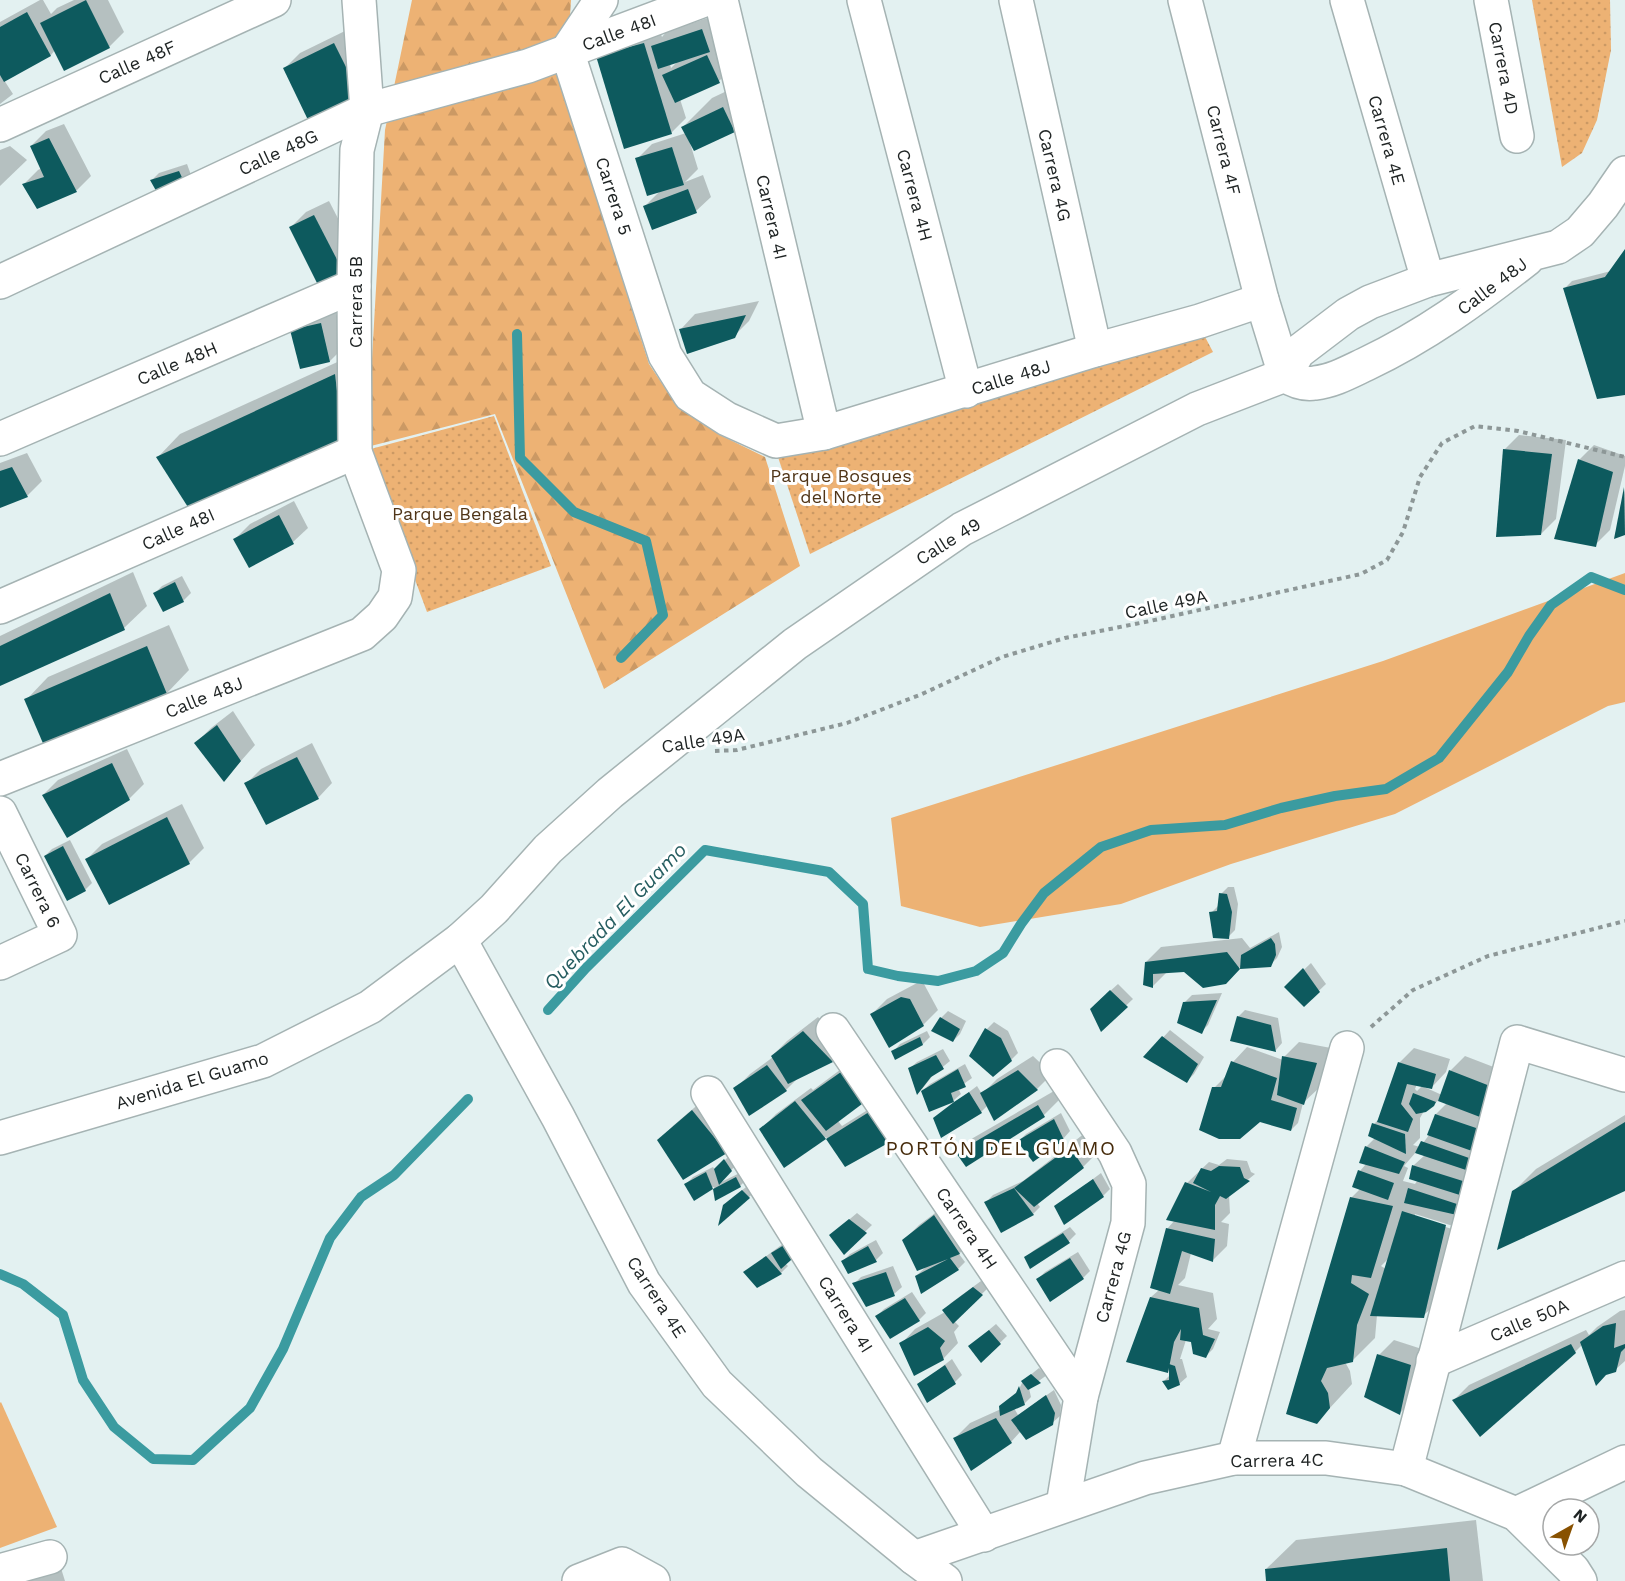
<svg xmlns="http://www.w3.org/2000/svg" width="1625" height="1581" font-family="'Work Sans',sans-serif">
<style>
.grass{fill:#edb274}
.forest{fill:url(#forest-firs)}
.park{fill:url(#park-dots)}
.shadow{fill:#0003;fill-rule:evenodd}
.lines{fill:none;stroke-linecap:round;stroke-linejoin:round}
.stream{stroke:#3b9ba0;stroke-width:10}
.building{fill:#0d5a5e}
.minor-casing{stroke:#a5b3b3;stroke-width:36}
.major-casing{stroke:#a5b3b3;stroke-width:36}
.path{stroke:#8d9797;stroke-width:4;stroke-dasharray:4.5 4.5;stroke-linecap:butt}
.minor{stroke:#fff;stroke-width:33}
.major{stroke:#fff;stroke-width:33}
.labels{text-anchor:middle;dominant-baseline:central;stroke-width:6;stroke-linejoin:round;paint-order:stroke}
.street-label{font-size:18px;fill:#1e2323;stroke:#fff}
.park-label{font-size:18px;fill:#503518;stroke:#fff}
.water-label{font-size:20px;font-style:italic;fill:#265d60;stroke:#fff}
.neighbourhood-label{font-size:20px;letter-spacing:1.5px;fill:#462b0b;stroke:#fff}
</style>
<defs>
<pattern id="forest-firs" width="22" height="20" patternUnits="userSpaceOnUse" patternTransform="scale(1.5)"><rect width="22" height="20" fill="#edb274"/><path d="M5 1l3.5 6h-7zM16 11l3.5 6h-7z" fill="#cb9964"/></pattern>
<pattern id="park-dots" width="8" height="8" patternUnits="userSpaceOnUse" patternTransform="scale(1.5)"><rect width="8" height="8" fill="#edb274"/><path d="M2 2h.1M6 6h.1" fill="none" stroke="#cb9964" stroke-width="1.8" stroke-linecap="round"/></pattern>
</defs>
<rect width="100%" height="100%" fill="#e3f1f1"/>
<g class="grass">
<polygon points="1625,573 1625,702 1608,706 1395,814 1231,864 1121,904 980,927 901,906 891,818 1383,661"/>
<polygon points="1,1402 57,1527 0,1548 0,1403"/>
</g>
<polygon class="forest" points="412,0 571,0 565,97 649,364 677,406 718,434 765,457 800,566 604,689 495,414 367,447 385,130"/>
<g class="park">
<polygon points="1532,0 1610,0 1611,50 1597,120 1582,153 1562,167"/>
<polygon points="1203,333 1213,352 810,554 777,454"/>
<polygon points="494,416 551,566 427,612 367,450"/>
</g>
<g class="shadow">
<polygon points="40,0 43,0 51,14 57,8 74,0 108,0 124,32 109,47 55,50 51,55 4,80 13,94 0,104 0,22"/>
<path d="M717,15l17,52 -15,14 -39,18 6,19 -15,15 -73,-76 61,-28 3,8 5,-6zM678,61l-7,7 -1,-4z"/>
<polygon points="349,29 374,79 285,68 300,53"/>
<polygon points="752,79 764,102 734,131 690,143 698,169 685,182 703,175 711,197 696,211 645,206 660,191 637,159 652,144 686,133 683,127 712,98"/>
<polygon points="64,124 91,176 77,190 38,207 24,184 38,170 42,168 31,146 46,131"/>
<polygon points="10,146 27,160 0,186 0,150"/>
<polygon points="187,164 191,175 184,182 152,180 159,173"/>
<polygon points="329,201 360,261 345,275 291,227 306,212"/>
<polygon points="1625,251 1625,394 1565,288 1572,281 1611,271"/>
<polygon points="759,301 749,321 734,336 681,329 695,314"/>
<polygon points="335,309 345,346 330,361 301,367 292,330"/>
<polygon points="357,353 365,419 158,457 180,434"/>
<polygon points="1519,435 1566,440 1556,519 1541,534 1504,450"/>
<polygon points="1594,445 1625,456 1625,466 1610,530 1595,545 1579,460"/>
<polygon points="27,453 42,481 27,496 0,506 0,463"/>
<polygon points="1625,489 1625,534 1616,537"/>
<polygon points="294,501 308,528 293,542 250,566 235,539 250,524"/>
<polygon points="133,572 147,606 124,628 0,684 0,636"/>
<polygon points="182,576 191,593 184,600 164,610 155,593 162,586"/>
<polygon points="169,625 189,670 167,693 46,746 26,700 48,677"/>
<polygon points="233,711 255,745 225,779 196,743 211,728"/>
<polygon points="312,743 332,783 318,798 246,784 261,769"/>
<polygon points="127,749 144,784 129,799 43,795 58,780"/>
<polygon points="182,804 204,848 189,863 87,859 102,844"/>
<polygon points="70,840 92,883 85,890 45,856 52,849"/>
<polygon points="1228,887 1234,887 1238,904 1235,930 1228,937 1211,913 1218,906 1221,894"/>
<polygon points="1279,932 1282,947 1277,958 1270,965 1240,967 1225,982 1185,971 1167,972 1153,986 1145,984 1146,962 1161,947 1242,938 1250,948"/>
<polygon points="1311,963 1326,984 1304,1005 1286,987"/>
<polygon points="917,983 924,984 938,1010 923,1025 872,1014 887,999"/>
<polygon points="1118,984 1133,999 1101,1029 1098,1002"/>
<polygon points="1222,993 1208,1025 1201,1032 1185,1002 1192,995"/>
<polygon points="1245,1010 1278,1018 1282,1043 1276,1050 1232,1040 1238,1017"/>
<polygon points="948,1011 966,1021 960,1034 953,1041 941,1018"/>
<polygon points="818,1017 847,1046 832,1061 799,1077 786,1090 735,1089 750,1074 773,1057 772,1056 787,1041"/>
<polygon points="994,1022 1008,1031 1018,1053 1011,1060 987,1029"/>
<polygon points="1170,1030 1204,1057 1194,1074 1187,1081 1145,1057"/>
<polygon points="927,1031 930,1037 923,1044 893,1052 900,1044"/>
<polygon points="1299,1042 1331,1048 1319,1088 1303,1103 1298,1123 1291,1130 1214,1088 1228,1074 1233,1062 1247,1047 1283,1060 1284,1057"/>
<path d="M1414,1048l36,11 -4,13 -14,15 -15,-3 -2,5 2,2 5,-5 20,9 8,-24 15,-15 39,15 -58,223 -23,22 -46,-1 -2,23 -22,22 -8,2 5,9 2,13 -36,39 -28,-10 63,-215 10,-10 -7,-2 6,-15 6,-7v-17l9,-9 -1,-14 6,-6 19,-55zM1439,1100l8,3 -11,11 -7,21 -9,12 -7,-2 7,-7v-20l4,-7zM1416,1152l9,3 -11,10 -3,13 7,2 -3,4 -12,-3 5,-13 -4,-2zM1415,1214l38,12 -1,3 -37,-12zM1389,1258l-3,11 -5,-3z"/>
<polygon points="943,1049 950,1061 934,1074 922,1089 909,1069 917,1062"/>
<polygon points="1033,1056 1052,1074 1037,1089 988,1105 981,1112 935,1118 977,1086 982,1094 997,1079"/>
<polygon points="856,1058 876,1088 861,1103 838,1121 842,1126 885,1099 846,1165 826,1137 784,1166 761,1129 776,1114 811,1088 813,1090"/>
<polygon points="965,1064 972,1078 958,1088 961,1094 954,1100 930,1110 922,1089 923,1090 930,1084"/>
<polygon points="1054,1091 1059,1100 1044,1115 958,1153 973,1138"/>
<polygon points="708,1096 726,1152 659,1140 674,1125"/>
<polygon points="1061,1113 1070,1131 1063,1139 1019,1141 1026,1134"/>
<polygon points="1625,1115 1625,1190 1513,1192 1536,1169"/>
<polygon points="1085,1133 1098,1152 1083,1167 1037,1203 1040,1207 1033,1214 1002,1231 986,1202 993,1195 1023,1181"/>
<polygon points="732,1153 738,1163 719,1183 744,1171 747,1179 740,1186 716,1198 714,1187 713,1187 695,1199 686,1184 693,1177 713,1167 715,1170"/>
<polygon points="1227,1159 1247,1161 1251,1172 1255,1174 1229,1195 1230,1213 1221,1222 1229,1224 1227,1246 1212,1261 1191,1253 1185,1278 1178,1285 1213,1293 1217,1319 1208,1329 1220,1332 1213,1349 1205,1357 1192,1341 1186,1340 1180,1359 1182,1359 1187,1377 1179,1384 1164,1381 1171,1374 1171,1368 1167,1372 1151,1297 1159,1290 1167,1229 1175,1220 1187,1183 1209,1162 1219,1165"/>
<polygon points="1101,1173 1110,1189 1103,1196 1056,1207"/>
<polygon points="750,1184 756,1191 749,1197 732,1198"/>
<polygon points="950,1202 974,1238 959,1254 965,1262 958,1269 916,1276 928,1265 904,1240 919,1225"/>
<polygon points="857,1213 872,1225 844,1252 838,1229"/>
<polygon points="1070,1227 1076,1234 1069,1241 1026,1258 1033,1251"/>
<polygon points="801,1233 785,1263 788,1266 781,1273 745,1272 780,1246"/>
<polygon points="876,1240 883,1253 876,1260 843,1261 850,1254"/>
<polygon points="1078,1252 1090,1271 1083,1278 1038,1279 1045,1272"/>
<polygon points="893,1266 902,1287 894,1294 867,1306 854,1284 861,1277"/>
<polygon points="981,1281 989,1287 954,1321 959,1326 954,1332 958,1343 944,1358 915,1374 901,1344 915,1329 945,1312 951,1303"/>
<polygon points="912,1292 926,1313 919,1320 877,1316 884,1309"/>
<polygon points="1625,1310 1625,1361 1615,1370 1583,1344 1575,1352 1454,1400 1469,1385 1586,1330 1589,1335 1597,1327 1620,1311"/>
<polygon points="996,1324 1007,1336 981,1361 970,1346"/>
<polygon points="1394,1340 1425,1350 1415,1398 1400,1413 1379,1355"/>
<polygon points="952,1359 962,1375 955,1382 928,1401 919,1385"/>
<polygon points="1039,1368 1047,1375 1029,1388 1031,1397 1024,1404 1014,1408 1018,1415 1054,1390 1061,1405 1060,1416 1052,1423 1021,1431 1011,1442 971,1469 955,1438 970,1423 1001,1409 1000,1406 1018,1391 1023,1381"/>
<polygon points="1476,1520 1483,1581 1268,1581 1266,1569 1296,1540"/>
<polygon points="60,1565 65,1581 12,1581"/>
</g>
<g class="lines">
<g class="stream">
<polyline points="517,334 520,458 574,512 646,541 663,615 621,658"/>
<polyline points="548,1010 586,968 705,850 829,872 863,904 868,969 898,976 938,981 976,971 1003,953 1021,924 1044,893 1101,847 1151,830 1225,825 1281,808 1335,796 1386,789 1439,758 1508,672 1529,636 1551,605 1591,577 1625,590"/>
<polyline points="0,1274 23,1284 63,1315 83,1380 114,1427 153,1459 193,1460 250,1408 283,1349 330,1238 361,1197 394,1175 468,1099"/>
</g>
</g>
<g class="building">
<polygon points="86,0 110,48 64,71 40,23"/>
<polygon points="27,12 51,56 4,82 0,75 0,27"/>
<polygon points="702,29 710,52 658,69 651,46"/>
<polygon points="334,43 360,95 308,120 283,68"/>
<polygon points="644,43 672,134 624,149 596,56"/>
<polygon points="707,55 720,83 675,103 662,75"/>
<polygon points="723,107 735,132 694,151 681,127"/>
<polygon points="49,138 77,192 37,209 22,184 44,177 30,146"/>
<polygon points="672,147 684,185 647,196 635,158"/>
<polygon points="179,171 185,184 159,196 150,180"/>
<polygon points="688,189 697,213 652,230 643,206"/>
<polygon points="314,215 346,277 320,289 289,227"/>
<polygon points="1625,249 1625,395 1597,399 1563,288 1605,277"/>
<polygon points="746,315 735,338 687,354 679,329"/>
<polygon points="321,323 330,362 300,369 290,330"/>
<polygon points="335,374 343,443 193,515 156,457"/>
<polygon points="1503,449 1552,454 1541,535 1496,537"/>
<polygon points="1578,459 1613,472 1596,547 1554,539"/>
<polygon points="12,467 28,497 0,508 0,471"/>
<polygon points="1624,487 1625,535 1614,539"/>
<polygon points="279,515 294,544 249,568 233,539"/>
<polygon points="175,582 184,602 163,612 153,593"/>
<polygon points="110,593 125,630 0,686 0,646"/>
<polygon points="147,646 167,694 45,748 24,699"/>
<polygon points="217,725 241,761 224,782 194,743"/>
<polygon points="297,757 319,799 266,825 244,783"/>
<polygon points="112,763 130,800 67,838 42,795"/>
<polygon points="167,817 190,864 109,905 85,859"/>
<polygon points="63,846 86,891 67,901 44,856"/>
<polygon points="1219,893 1227,894 1232,912 1229,939 1213,938 1209,912 1217,911"/>
<polygon points="1271,938 1275,944 1276,955 1271,967 1240,969 1241,955"/>
<polygon points="1227,952 1240,969 1226,984 1203,988 1184,972 1153,974 1153,988 1143,985 1145,962"/>
<polygon points="1303,968 1320,992 1304,1007 1284,987"/>
<polygon points="1110,990 1128,1007 1101,1032 1090,1009"/>
<polygon points="901,997 910,999 924,1026 889,1048 870,1014"/>
<polygon points="1217,1000 1202,1034 1177,1023 1183,1002"/>
<polygon points="1237,1016 1271,1025 1276,1052 1230,1041"/>
<polygon points="940,1017 960,1029 953,1042 931,1031"/>
<polygon points="985,1028 1001,1038 1012,1061 993,1077 969,1056"/>
<polygon points="803,1031 833,1062 788,1084 771,1056"/>
<polygon points="1162,1036 1198,1064 1187,1083 1143,1057"/>
<polygon points="920,1037 923,1045 895,1060 891,1051"/>
<polygon points="936,1055 944,1069 931,1077 917,1095 908,1068"/>
<polygon points="1282,1056 1317,1063 1304,1105 1277,1095"/>
<polygon points="1231,1061 1277,1078 1271,1100 1297,1108 1291,1131 1260,1122 1240,1139 1219,1139 1199,1130 1212,1087 1221,1087"/>
<polygon points="1398,1062 1436,1074 1432,1089 1407,1084 1401,1104 1413,1119 1408,1132 1377,1122"/>
<polygon points="767,1065 787,1091 749,1116 733,1088"/>
<polygon points="958,1069 966,1087 951,1093 954,1102 969,1092 982,1113 941,1138 933,1118 954,1102 929,1112 921,1091"/>
<polygon points="1018,1070 1038,1090 994,1121 980,1093"/>
<polygon points="1449,1070 1490,1086 1480,1117 1438,1101"/>
<polygon points="841,1072 862,1104 826,1131 801,1100"/>
<polygon points="1413,1093 1436,1102 1434,1106 1426,1112 1416,1114 1409,1104"/>
<polygon points="795,1101 826,1139 784,1168 759,1129"/>
<polygon points="1038,1105 1045,1117 966,1167 956,1153"/>
<polygon points="692,1110 727,1153 683,1180 657,1140"/>
<polygon points="869,1112 892,1141 845,1167 826,1139"/>
<polygon points="1435,1114 1479,1129 1472,1151 1427,1135"/>
<polygon points="1054,1119 1064,1140 1033,1162 1017,1141"/>
<polygon points="1625,1122 1625,1191 1497,1250 1512,1191"/>
<polygon points="1372,1123 1405,1134 1406,1154 1368,1136"/>
<polygon points="1421,1141 1469,1158 1469,1171 1415,1153"/>
<polygon points="1365,1146 1405,1162 1399,1174 1359,1163"/>
<polygon points="1070,1147 1084,1168 1034,1207 1014,1188"/>
<polygon points="724,1159 732,1171 719,1185 714,1169"/>
<polygon points="1412,1165 1466,1182 1463,1196 1409,1179"/>
<polygon points="1219,1166 1240,1167 1244,1178 1250,1181 1226,1199 1220,1196 1215,1205 1215,1230 1166,1220 1185,1182 1211,1192 1193,1183 1201,1168 1211,1171"/>
<polygon points="1358,1170 1394,1183 1388,1200 1352,1187"/>
<polygon points="706,1172 713,1189 694,1201 684,1184"/>
<polygon points="736,1177 741,1187 715,1201 713,1189"/>
<polygon points="1093,1179 1104,1197 1064,1225 1054,1206"/>
<polygon points="1014,1188 1034,1215 1001,1233 984,1202"/>
<polygon points="1408,1188 1460,1205 1457,1215 1404,1203"/>
<polygon points="742,1190 750,1198 718,1226 723,1205"/>
<polygon points="1350,1197 1393,1206 1371,1278 1352,1275 1351,1283 1369,1294 1357,1325 1353,1362 1327,1368 1321,1381 1328,1393 1330,1408 1317,1424 1286,1414"/>
<polygon points="1402,1211 1446,1225 1424,1318 1370,1316"/>
<polygon points="934,1215 960,1254 950,1258 959,1270 921,1294 915,1276 948,1259 917,1271 902,1240"/>
<polygon points="849,1219 867,1233 844,1255 829,1235"/>
<polygon points="1166,1228 1215,1239 1213,1262 1182,1251 1170,1294 1150,1288"/>
<polygon points="1063,1233 1070,1243 1030,1269 1024,1257"/>
<polygon points="794,1239 800,1252 781,1269 771,1253"/>
<polygon points="868,1246 877,1262 848,1274 841,1261"/>
<polygon points="766,1256 782,1274 757,1288 743,1272"/>
<polygon points="1070,1258 1084,1279 1050,1302 1036,1279"/>
<polygon points="886,1272 895,1296 866,1307 852,1283"/>
<polygon points="973,1287 983,1295 953,1324 942,1310"/>
<polygon points="1150,1297 1199,1308 1203,1335 1215,1339 1206,1358 1193,1354 1191,1342 1180,1340 1181,1329 1174,1342 1168,1373 1126,1362"/>
<polygon points="905,1298 920,1321 890,1339 875,1316"/>
<polygon points="1616,1323 1614,1348 1625,1344 1625,1348 1621,1352 1616,1372 1606,1375 1596,1386 1580,1342 1603,1326"/>
<polygon points="928,1327 945,1341 940,1348 944,1360 914,1376 899,1343"/>
<polygon points="989,1330 1001,1344 981,1363 968,1346"/>
<polygon points="1571,1344 1576,1353 1480,1437 1452,1400"/>
<polygon points="1377,1354 1411,1365 1400,1415 1364,1397"/>
<polygon points="1169,1364 1175,1366 1180,1385 1168,1390 1162,1381 1169,1380"/>
<polygon points="945,1365 956,1384 927,1403 917,1384"/>
<polygon points="1031,1374 1041,1383 1028,1390 1021,1381"/>
<polygon points="1019,1386 1025,1405 1000,1416 999,1406 1016,1393"/>
<polygon points="1046,1395 1055,1413 1053,1425 1026,1440 1011,1420"/>
<polygon points="996,1418 1012,1443 971,1471 953,1438"/>
<polygon points="1447,1548 1450,1581 1266,1581 1265,1569"/>
</g>
<g class="lines">
<defs>
<g id="minor">
<polyline points="721,0 824,433"/>
<polyline points="864,0 966,391"/>
<polyline points="1016,0 1095,350"/>
<polyline points="1185,0 1262,300 1285,375"/>
<polyline points="1347,0 1428,280"/>
<polyline points="1491,0 1517,136"/>
<polyline points="567,51 665,355 690,395 727,419 776,441 824,433 1095,350 1200,321 1262,300"/>
<polyline points="567,51 601,0"/>
<polyline points="0,125 274,0"/>
<polyline points="0,282 367,110 528,66 704,0"/>
<polyline points="0,439 354,286"/>
<polyline points="0,607 355,452"/>
<polyline points="0,779 362,634 382,616 395,597 399,570 355,452 354,286 357,150 367,110 359,0"/>
<polyline points="0,813 60,935 0,963"/>
<polyline points="460,940 558,1117 644,1283 717,1384 809,1472 914,1558 945,1581"/>
<polyline points="833,1030 1081,1397"/>
<polyline points="1057,1066 1115,1153 1129,1184 1128,1223 1081,1397 1063,1505"/>
<polyline points="708,1093 984,1535"/>
<polyline points="1433,1361 1625,1278"/>
<polyline points="1234,1458 1347,1048"/>
<polyline points="1406,1469 1517,1042 1625,1075"/>
<polyline points="1516,1514 1625,1462"/>
<polyline points="914,1558 1145,1478 1234,1458 1326,1458 1406,1469 1516,1514 1573,1570 1580,1581"/>
<polyline points="0,1571 50,1557"/>
<polyline points="579,1581 622,1564 653,1581"/>
</g>
<g id="major">
<polyline points="1285,375 1298,352 1348,314 1370,302 1428,280 1558,247 1580,232 1603,205 1625,173"/>
<path d="M1285,375c9,6 18,10 30,8 18,-2 34,-11 51,-19 59,-28 110,-65 161,-105"/>
<polyline points="0,1138 263,1061 370,1007 460,940 494,909 548,849 610,793 795,644 962,529 1197,409 1285,375"/>
</g>
</defs>
<use href="#minor" class="minor-casing"/>
<use href="#major" class="major-casing"/>
<g class="path">
<polyline points="715,751 737,750 847,723 922,694 1002,657 1065,638 1150,621 1361,574 1387,560 1403,532 1420,477 1442,443 1475,426 1518,431 1625,457"/>
<polyline points="1371,1027 1413,990 1488,956 1625,921"/>
</g>
<use href="#minor" class="minor"/>
<use href="#major" class="major"/>
</g>
<g class="labels">
<g class="street-label">
<text transform="translate(619 32) rotate(-20)">Calle 48I</text>
<text transform="translate(137 62) rotate(-24)">Calle 48F</text>
<text transform="translate(1504 68) rotate(79)">Carrera 4D</text>
<text transform="translate(1387 140) rotate(74)">Carrera 4E</text>
<text transform="translate(1224 150) rotate(76)">Carrera 4F</text>
<text transform="translate(278 152) rotate(-25)">Calle 48G</text>
<text transform="translate(1055 175) rotate(77)">Carrera 4G</text>
<text transform="translate(915 195) rotate(75)">Carrera 4H</text>
<text transform="translate(614 196) rotate(72)">Carrera 5</text>
<text transform="translate(772 217) rotate(77)">Carrera 4I</text>
<text transform="translate(1492 286) rotate(-37)">Calle 48J</text>
<text transform="translate(355 302) rotate(-90)">Carrera 5B</text>
<text transform="translate(177 363) rotate(-23)">Calle 48H</text>
<text transform="translate(1011 377) rotate(-17)">Calle 48J</text>
<text transform="translate(178 529) rotate(-24)">Calle 48I</text>
<text transform="translate(948 541) rotate(-32)">Calle 49</text>
<text transform="translate(1166 604) rotate(-12)">Calle 49A</text>
<text transform="translate(204 697) rotate(-22)">Calle 48J</text>
<text transform="translate(703 740) rotate(-9)">Calle 49A</text>
<text transform="translate(38 890) rotate(64)">Carrera 6</text>
<text transform="translate(192 1080) rotate(-17)">Avenida El Guamo</text>
<text transform="translate(967 1228) rotate(56)">Carrera 4H</text>
<text transform="translate(1113 1277) rotate(-75)">Carrera 4G</text>
<text transform="translate(657 1297) rotate(57)">Carrera 4E</text>
<text transform="translate(846 1314) rotate(58)">Carrera 4I</text>
<text transform="translate(1529 1320) rotate(-23)">Calle 50A</text>
<text transform="translate(1277 1460) rotate(-1)">Carrera 4C</text>
</g>
<g class="park-label">
<text x="841" y="475">Parque Bosques<tspan x="841" dy="21">del Norte</tspan></text>
<text x="460" y="513">Parque Bengala</text>
</g>
<g class="water-label">
<text transform="translate(615 916) rotate(-46)">Quebrada El Guamo</text>
</g>
<g class="neighbourhood-label">
<text x="1001" y="1148">PORTÓN DEL GUAMO</text>
</g>
</g>
<g transform="translate(1571 1527) rotate(40)"><circle r="28" fill="#ffffff" stroke="#a5a7a7" stroke-width="1.5"/>
<path d="M0-4.5L10 22L0 15L-10 22Z" fill="#885100"/>
<text y="-9" font-size="16" font-weight="bold" text-anchor="middle" fill="#1e2323">N</text>
</g>
</svg>
